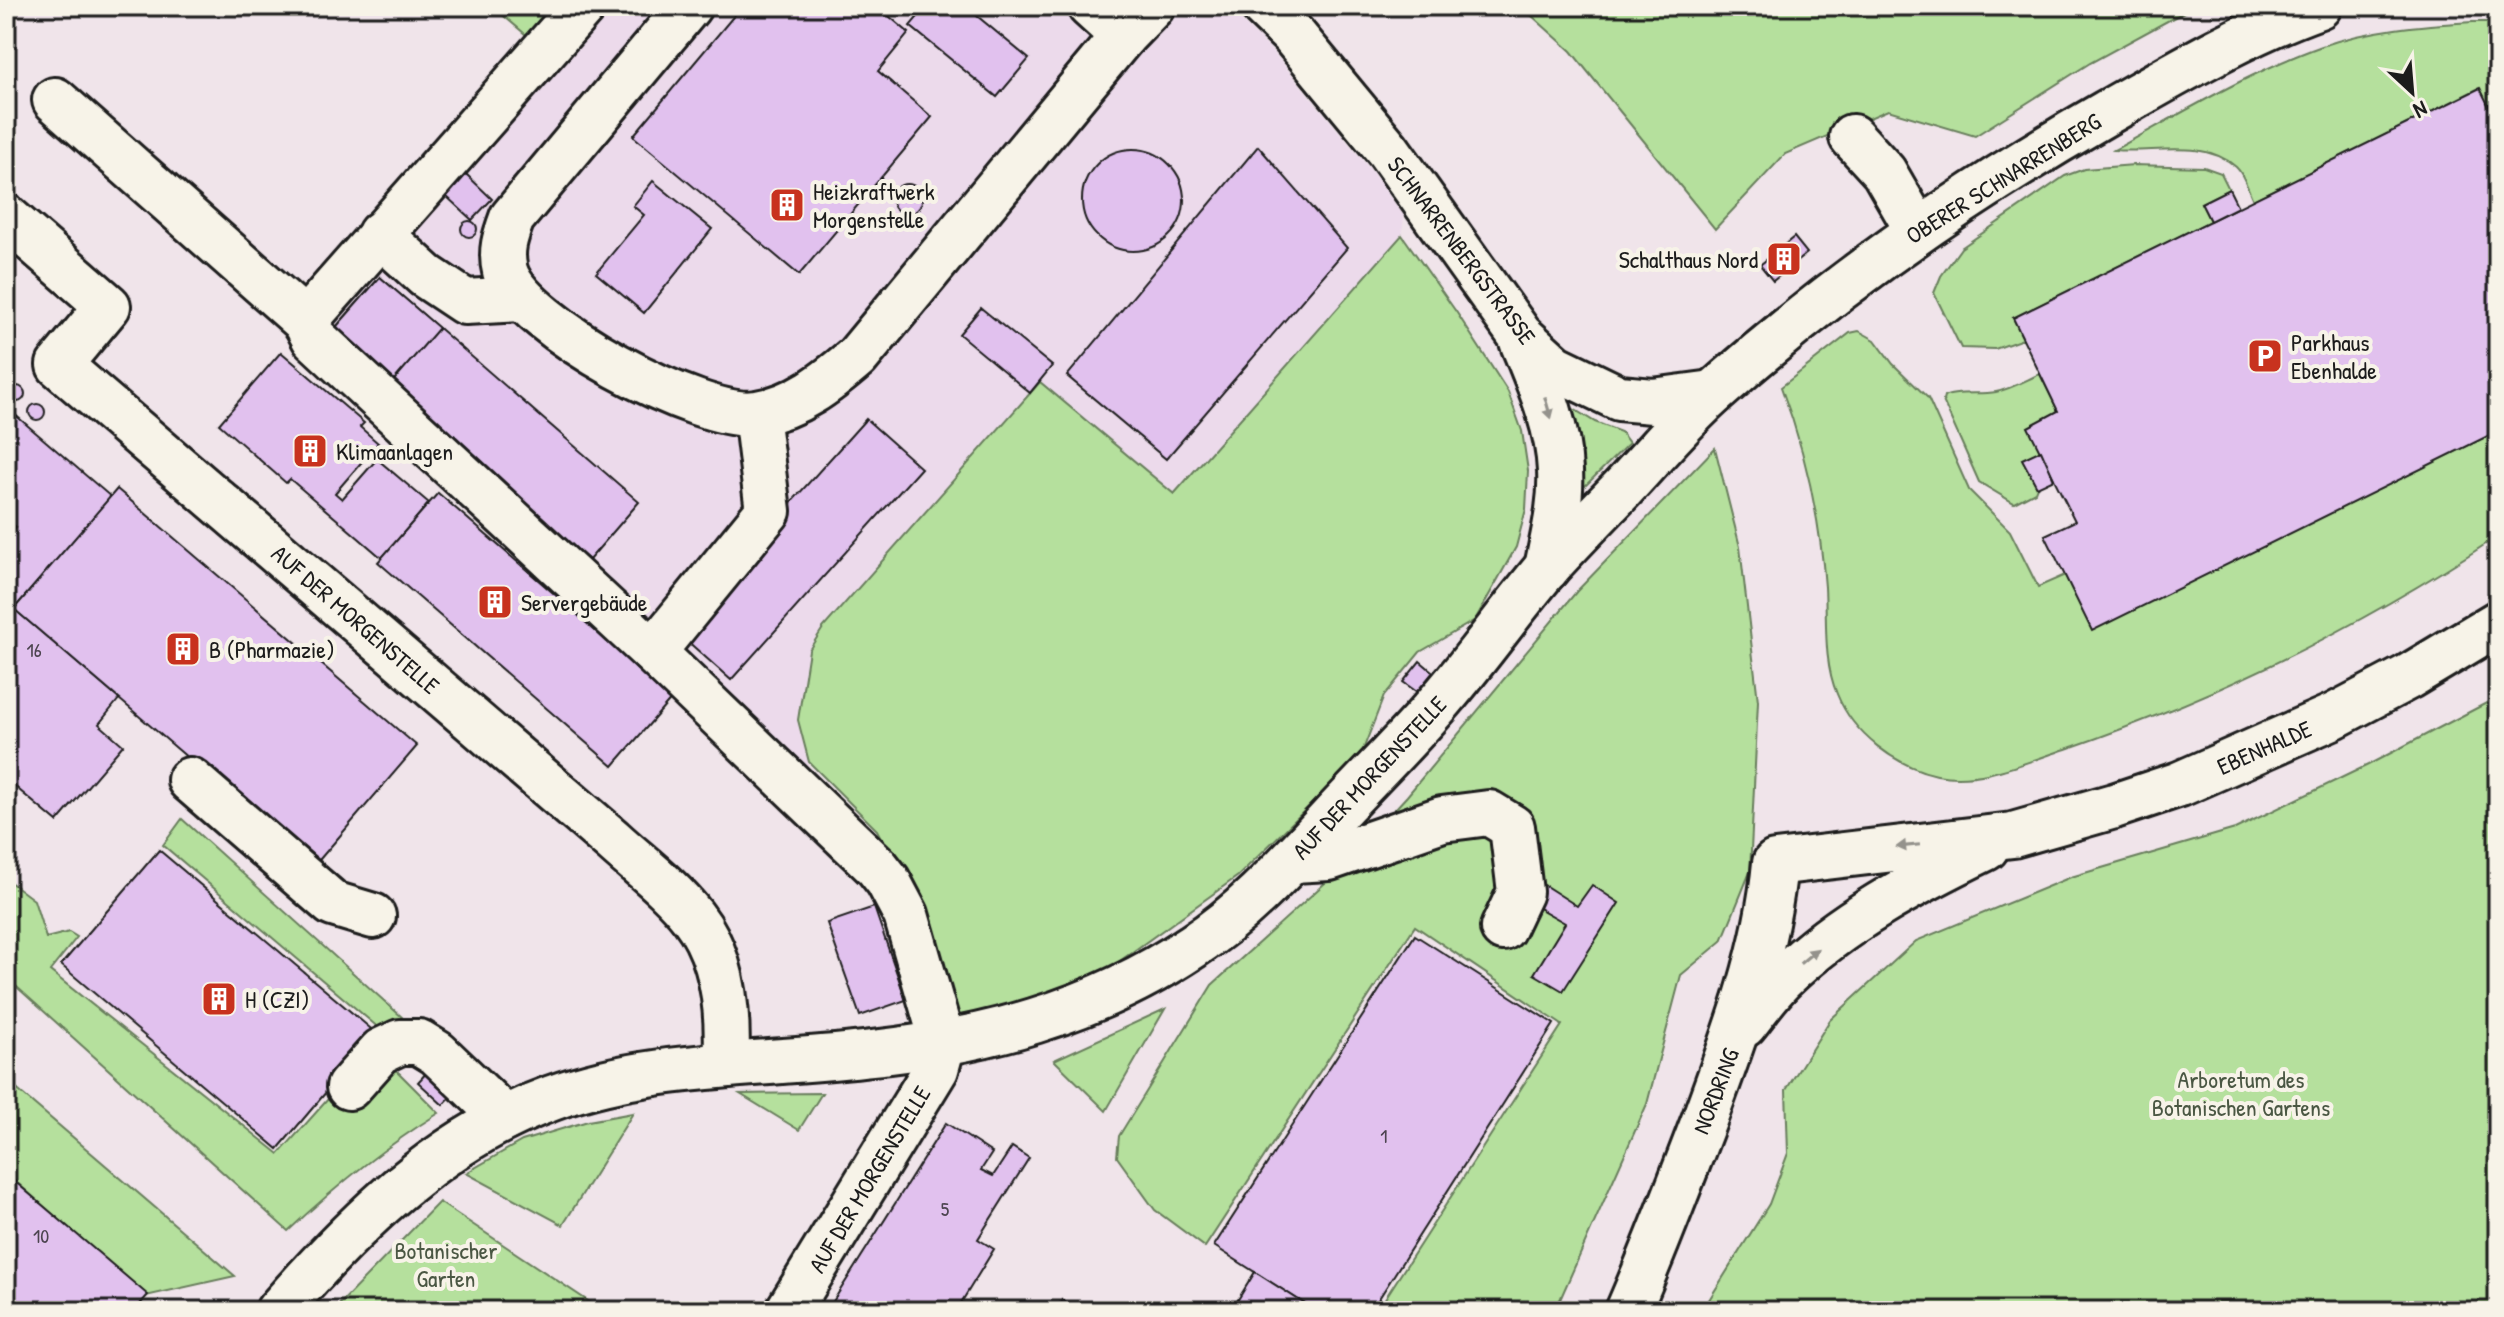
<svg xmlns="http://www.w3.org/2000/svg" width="2504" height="1317" font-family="'Patrick Hand',sans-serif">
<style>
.built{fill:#ecdaeb}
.green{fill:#b5e09d;stroke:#687e5c;stroke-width:2}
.building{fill:#e1c1ee;stroke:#1c1c1c;stroke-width:2}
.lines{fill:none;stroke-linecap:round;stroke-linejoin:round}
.minor-casing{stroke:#1c1c1c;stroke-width:50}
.minor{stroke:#f7f3e8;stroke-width:44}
.oneway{fill:#94928c}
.labels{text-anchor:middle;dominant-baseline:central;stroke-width:8;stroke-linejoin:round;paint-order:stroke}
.number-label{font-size:20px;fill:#4d4550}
.street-label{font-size:24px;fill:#1c1c1c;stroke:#f7f3e8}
.poi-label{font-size:24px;fill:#1c1c1c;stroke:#f7f3e8;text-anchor:start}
.park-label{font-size:24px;fill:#4a5743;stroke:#f7f3e8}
</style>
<rect width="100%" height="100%" fill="#f0e4ea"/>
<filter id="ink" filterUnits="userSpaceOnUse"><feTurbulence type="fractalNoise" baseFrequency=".0125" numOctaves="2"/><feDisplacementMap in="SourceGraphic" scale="16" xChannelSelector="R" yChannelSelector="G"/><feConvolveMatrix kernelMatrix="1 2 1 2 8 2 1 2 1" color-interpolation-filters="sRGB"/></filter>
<g filter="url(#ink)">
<polygon class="built" points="583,6 1226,6 1273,52 1369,168 1404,216 1402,235 1173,494 1040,382 823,628 809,650 798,720 809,762 799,774 314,338 466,174 596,25"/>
<g class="green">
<polygon points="492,6 559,6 531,39"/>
<polygon points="1521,6 2195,6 2090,63 1975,136 1888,110 1785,154 1715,229 1571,51"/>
<path d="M2473,22h25v90l-5,3 -14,-27 -226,112c-5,-10 -9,-26 -17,-33 -32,-29 -84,-13 -122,-17 68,-37 135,-78 208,-104 49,-17 100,-21 151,-24z"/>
<polygon points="2134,165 2204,167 2221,173 2229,189 2201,203 2210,221 2013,318 2023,339 1995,349 1961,348 1934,293 1941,276 1961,248 2065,176 2084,169"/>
<polygon points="1402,235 1457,313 1508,392 1522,431 1528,471 1526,509 1516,547 1475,620 1420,652 1384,696 1361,755 1238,876 1078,991 952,1029 906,886 877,830 809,762 798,720 809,650 823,628 1040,382 1174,494"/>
<path d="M1859,331l16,9 18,24 35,34 41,92 41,41 28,56 27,-12 27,55 406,-199v105c-134,89 -280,161 -432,213 -40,13 -87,35 -129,26 -42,-9 -84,-41 -100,-81 -14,-33 -10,-72 -12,-107 -5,-68 -20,-137 -44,-200l69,-54z"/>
<path d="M2040,374l18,37 -17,39 -18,10 14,27 -2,5 -21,11 -35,-21 -36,-81 1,-4c11,-6 37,-2 52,-5 15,-3 30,-12 44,-18z"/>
<polygon points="1572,408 1595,422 1621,432 1629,443 1581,490 1564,413"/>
<polygon points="1715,448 1740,547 1758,701 1750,872 1722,941 1681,975 1647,1104 1555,1311 1377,1311 1562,1025 1415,926 1205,1247 1155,1210 1117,1157 1119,1136 1212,985 1336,873 1407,796 1577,591"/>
<polygon points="2498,697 2498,1311 1702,1311 1769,1204 1788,1153 1786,1090 1830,1020 1916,941 2071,877 2235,829 2368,765"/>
<polygon points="182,819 413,1027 387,1035 163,845"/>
<path d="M6,879l28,21 12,38 23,-6 8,5 -27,34 229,183 58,-65 26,12 33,-31 43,43c-55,34 -104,74 -151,118l-280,-252z"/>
<polygon points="1165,1009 1106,1111 1054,1060"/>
<polygon points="6,1080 235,1276 146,1296 6,1173"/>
<polygon points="822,1093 799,1130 740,1094"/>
<polygon points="633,1113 563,1225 466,1173 522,1141 588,1121"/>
<polygon points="439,1202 603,1311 333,1311"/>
</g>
<g class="building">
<polygon points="742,6 877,6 909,33 878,71 932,117 799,275 633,136"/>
<polygon points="927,6 965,6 1029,59 997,97 910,26"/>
<polygon points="2480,88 2498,125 2498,431 2092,631 2045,535 2075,521 2028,427 2058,411 2013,318"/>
<polygon points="1258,146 1347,248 1166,459 1067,376"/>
<circle cx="1133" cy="200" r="51"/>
<polygon points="466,174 492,199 472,220 446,196"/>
<polygon points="653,181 712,229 644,313 596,273 644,215 633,206"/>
<circle cx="907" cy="199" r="15"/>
<polygon points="2229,189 2238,207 2210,221 2201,203"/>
<circle cx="469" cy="229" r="8"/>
<polygon points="1794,237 1807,253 1773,281 1760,265"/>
<polygon points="380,277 639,502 589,560 330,334"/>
<polygon points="380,277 439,328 389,386 330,334"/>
<polygon points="981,308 1052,366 1030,393 959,334"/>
<polygon points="281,352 364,423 360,427 378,443 335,493 342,499 377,459 429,503 382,558 290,479 286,483 219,424"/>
<circle cx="17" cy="394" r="8"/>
<circle cx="37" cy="412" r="8"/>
<polygon points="6,407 111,497 14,609 119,699 99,724 123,745 57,822 6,779 6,539 16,527 6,519"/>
<polygon points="866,419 921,468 731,680 676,631"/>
<polygon points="2041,450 2054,479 2037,487 2022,459"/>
<polygon points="117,489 417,746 314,866 14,609"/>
<polygon points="438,493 673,697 613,766 378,562"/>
<polygon points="1420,661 1433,672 1417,692 1403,682"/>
<polygon points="159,850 376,1033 278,1149 61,965"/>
<polygon points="1541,883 1577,906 1592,885 1619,903 1563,991 1534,974 1565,923 1530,903"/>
<polygon points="874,907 906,1000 860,1016 827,923"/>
<polygon points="1415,935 1554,1024 1371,1311 1316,1311 1214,1246"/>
<polygon points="429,1070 454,1093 443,1105 418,1082"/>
<polygon points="946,1123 992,1153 981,1170 993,1176 1012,1147 1029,1158 978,1239 994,1249 956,1311 827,1311"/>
<polygon points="6,1174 148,1295 134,1311 6,1311"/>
<polygon points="1255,1272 1316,1311 1231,1311"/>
<polygon points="1062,1300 1079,1311 1055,1311"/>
</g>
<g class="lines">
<defs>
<g id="minor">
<path d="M689,6l-177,212c-7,19 -12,33 -7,53 16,54 198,152 252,142 40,-6 71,-31 100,-56l266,-321"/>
<polyline points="1090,6 1123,36 1152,6"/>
<polyline points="1263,6 1293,35 1388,150 1520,335 1555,367 1619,398 1653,401 1713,393"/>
<polyline points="55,100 305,321 583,6"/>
<polyline points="1852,137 1884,172 1918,231"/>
<path d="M6,217l102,89 -49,59 553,475c26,24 59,48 81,77 32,41 36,99 33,148"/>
<polyline points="380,234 426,276 465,302 521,299"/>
<polyline points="305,321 314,338 653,652 877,867 888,881 906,915 943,1044 936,1069 788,1311"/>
<path d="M1522,341c17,42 36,84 38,130 2,32 -7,66 -13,97"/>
<polyline points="653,652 768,511 756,414"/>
<polyline points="190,780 333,904 373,916"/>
<polyline points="1293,860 1329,858 1442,819 1489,813 1512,827 1520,892 1503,928"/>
<path d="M1744,1025c13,-16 25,-34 40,-48 58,-56 130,-94 202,-129"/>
<polyline points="349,1087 381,1051 400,1042 419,1042 437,1053 505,1118"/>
<path d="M278,1311c78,-89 161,-172 274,-213 97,-36 209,-32 311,-44 117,-12 231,-41 330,-108 53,-34 95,-82 138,-128 37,-40 76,-78 111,-119 36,-42 67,-86 102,-128 25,-28 52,-55 78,-82 31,-33 61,-70 96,-100 119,-106 250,-197 388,-276 69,-39 137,-80 213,-107"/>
<path d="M1628,1311c27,-62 51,-125 75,-188 31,-84 64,-171 72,-260l238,-28 101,-29 66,-22 154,-68 74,-39 90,-54"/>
</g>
</defs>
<use href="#minor" class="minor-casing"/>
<use href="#minor" class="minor"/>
</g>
<defs><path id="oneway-solid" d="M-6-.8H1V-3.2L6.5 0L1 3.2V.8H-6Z" transform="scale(2)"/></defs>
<g class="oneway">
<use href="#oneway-solid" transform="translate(1548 408) rotate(74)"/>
<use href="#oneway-solid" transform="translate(1908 846) rotate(174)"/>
<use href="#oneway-solid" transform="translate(1809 956) rotate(-40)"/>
</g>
</g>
<defs>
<symbol id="building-square" viewBox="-11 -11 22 22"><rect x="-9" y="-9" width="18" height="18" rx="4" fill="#c8321e" stroke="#f7f3e8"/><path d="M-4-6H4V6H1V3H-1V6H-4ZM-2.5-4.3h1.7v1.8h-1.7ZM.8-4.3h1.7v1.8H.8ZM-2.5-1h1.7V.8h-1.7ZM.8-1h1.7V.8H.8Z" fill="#fff"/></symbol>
<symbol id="parking-square" viewBox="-11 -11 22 22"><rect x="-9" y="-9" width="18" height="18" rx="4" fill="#c8321e" stroke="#f7f3e8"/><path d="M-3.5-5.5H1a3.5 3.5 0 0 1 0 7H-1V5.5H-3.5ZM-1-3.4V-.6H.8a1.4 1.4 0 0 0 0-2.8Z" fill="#fff"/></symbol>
</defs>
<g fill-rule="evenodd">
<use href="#building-square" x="767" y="185" width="40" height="40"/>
<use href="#building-square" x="1764" y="239" width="40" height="40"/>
<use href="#parking-square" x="2245" y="336" width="40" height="40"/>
<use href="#building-square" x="290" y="431" width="40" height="40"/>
<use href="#building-square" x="475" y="582" width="40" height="40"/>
<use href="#building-square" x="163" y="629" width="40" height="40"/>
<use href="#building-square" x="199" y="979" width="40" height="40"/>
</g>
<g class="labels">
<g class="number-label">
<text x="34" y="649">16</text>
<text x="1384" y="1135">1</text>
<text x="945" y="1208">5</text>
<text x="41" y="1235">10</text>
</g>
<g class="street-label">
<text transform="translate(2003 178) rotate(-32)">OBERER SCHNARRENBERG</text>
<text transform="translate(1462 250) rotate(53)">SCHNARRENBERGSTRASSE</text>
<text transform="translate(356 619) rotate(41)">AUF DER MORGENSTELLE</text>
<text transform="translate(2264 747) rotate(-24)">EBENHALDE</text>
<text transform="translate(1369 777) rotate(-47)">AUF DER MORGENSTELLE</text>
<text transform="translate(1715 1091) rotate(-69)">NORDRING</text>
<text transform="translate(869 1179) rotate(-59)">AUF DER MORGENSTELLE</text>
</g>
<g class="poi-label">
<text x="813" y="191">Heizkraftwerk<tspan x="813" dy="28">Morgenstelle</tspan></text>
<text x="1758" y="259" text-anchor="end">Schalthaus Nord</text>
<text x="2291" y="342">Parkhaus<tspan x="2291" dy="28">Ebenhalde</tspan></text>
<text x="336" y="451">Klimaanlagen</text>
<text x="521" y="602">Servergebäude</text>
<text x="209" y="649">B (Pharmazie)</text>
<text x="245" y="999">H (CZI)</text>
</g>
<g class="park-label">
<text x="2241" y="1079">Arboretum des<tspan x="2241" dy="28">Botanischen Gartens</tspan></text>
<text x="446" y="1250">Botanischer<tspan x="446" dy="28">Garten</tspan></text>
</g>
</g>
<rect width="2504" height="1317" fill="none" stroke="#f7f3e8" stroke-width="32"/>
<rect x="16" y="16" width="2472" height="1285" fill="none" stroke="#1c1c1c" stroke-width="3" filter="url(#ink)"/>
<g transform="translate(2412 92) rotate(154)" stroke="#f7f3e8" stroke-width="6" paint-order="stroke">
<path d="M0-6L14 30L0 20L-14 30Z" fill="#1c1c1c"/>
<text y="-12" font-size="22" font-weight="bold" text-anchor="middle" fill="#1c1c1c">N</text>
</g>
</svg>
